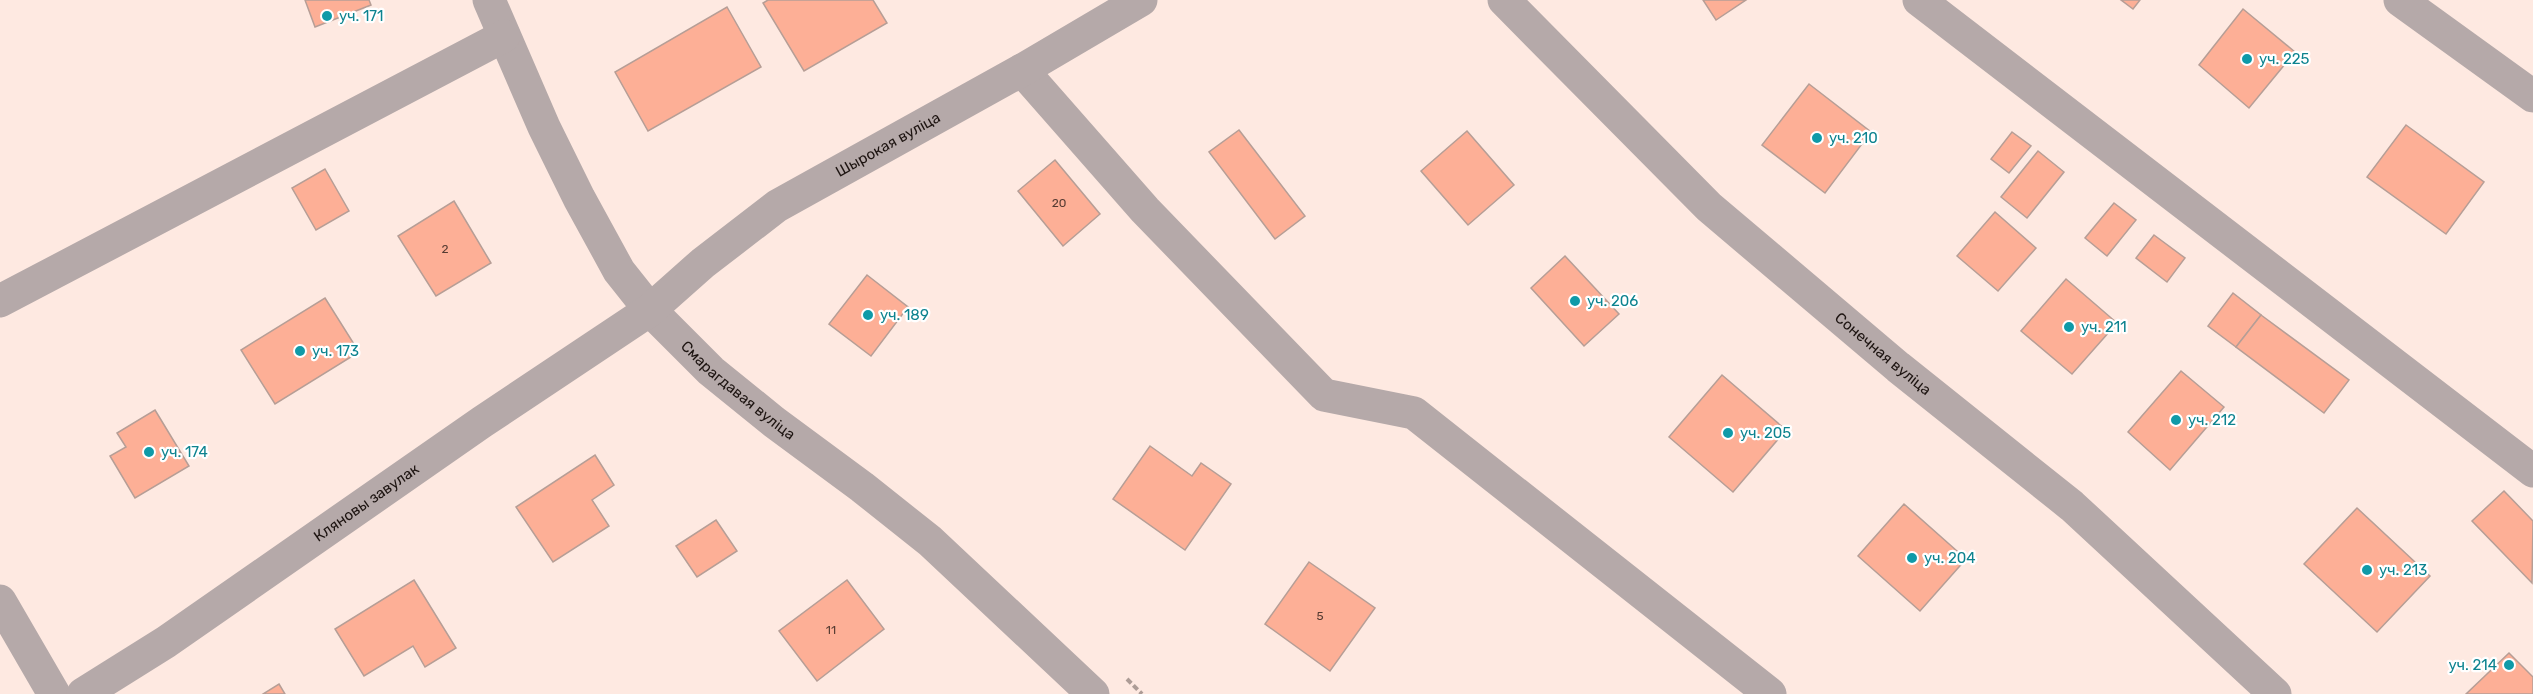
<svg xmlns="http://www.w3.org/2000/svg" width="2533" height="694" font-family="Rubik,sans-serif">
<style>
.building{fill:#fdaf96;stroke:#b69e96;stroke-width:1.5}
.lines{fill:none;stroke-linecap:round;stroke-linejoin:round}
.path{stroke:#ad9c96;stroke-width:4;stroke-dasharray:6 3;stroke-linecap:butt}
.minor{stroke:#b5a9a9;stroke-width:33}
.culture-dot{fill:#0f9aa8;stroke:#fff;stroke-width:2}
.labels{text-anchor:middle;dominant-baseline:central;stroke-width:4.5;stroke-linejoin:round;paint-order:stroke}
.number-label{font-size:12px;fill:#553b32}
.culture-label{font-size:15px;fill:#0d838f;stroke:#fff;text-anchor:start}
.street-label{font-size:15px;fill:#1d1411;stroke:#fff}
</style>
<rect width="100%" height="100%" fill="#fee9e1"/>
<g class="building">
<polygon points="305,0 369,0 371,5 315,27"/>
<polygon points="768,0 873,0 887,23 804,71 763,3"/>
<polygon points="1703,0 1746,0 1716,20"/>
<polygon points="2121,0 2140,0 2133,9"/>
<polygon points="727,7 761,67 648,131 615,72"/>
<polygon points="2243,9 2295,52 2249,108 2199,65"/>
<polygon points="1809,84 1871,132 1825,193 1762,145"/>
<polygon points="2406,125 2484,182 2446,234 2367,177"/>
<polygon points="1239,130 1305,216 1275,239 1209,152"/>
<polygon points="1467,131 1514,185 1468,225 1421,171"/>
<polygon points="2012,132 2031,146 2009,173 1991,159"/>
<polygon points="2038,151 2064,172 2027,218 2001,197"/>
<polygon points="1055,160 1100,214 1063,246 1018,191"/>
<polygon points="325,169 349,211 316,230 292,188"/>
<polygon points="454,201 491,263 436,296 398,236"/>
<polygon points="2114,203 2136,220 2107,256 2085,238"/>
<polygon points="1995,212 2036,248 1998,291 1957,256"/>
<polygon points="2154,235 2185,258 2167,282 2136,258"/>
<polygon points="1565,256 1619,314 1584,346 1531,288"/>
<polygon points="867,275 908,307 871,356 829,324"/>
<polygon points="2066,279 2117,323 2072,374 2021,331"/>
<polygon points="2233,293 2261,315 2236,347 2208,326"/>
<polygon points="325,298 359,352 275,404 241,350"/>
<polygon points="2261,315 2349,380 2324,413 2236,347"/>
<polygon points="2181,371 2224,407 2170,470 2128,432"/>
<polygon points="1722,375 1786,430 1733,492 1669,437"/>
<polygon points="155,410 189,466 135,498 110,456 126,447 117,433"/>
<polygon points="1150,446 1192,476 1201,463 1231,484 1185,550 1113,499"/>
<polygon points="595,455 614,485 592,500 609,526 553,562 516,507"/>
<polygon points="2504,491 2533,521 2532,583 2472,521"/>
<polygon points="1904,504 1966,559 1920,611 1858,556"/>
<polygon points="2357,508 2430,576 2377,632 2304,564"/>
<polygon points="716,520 737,551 697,577 676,546"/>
<polygon points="1309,562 1375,608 1330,671 1265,624"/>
<polygon points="414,580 456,648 425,667 413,646 364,676 335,629"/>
<polygon points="847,580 884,629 817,681 779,631"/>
<polygon points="2509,653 2533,677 2533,694 2466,694"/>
<polygon points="279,684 285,694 263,694"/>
</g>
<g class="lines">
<polyline class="path" points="1127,679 1142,694"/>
<g class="minor">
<path id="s1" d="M489,0l55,127 35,71 40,73 31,39 61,61 63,51 88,65 68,54 163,153"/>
<path id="s2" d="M1504,0l205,207 189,160 174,139 203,188"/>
<polyline points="1919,0 2533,471"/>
<polyline points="2400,0 2533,96"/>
<polyline points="1022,70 1145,210 1324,395 1414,413 1770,694"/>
<polyline points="0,301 504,36"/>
<polyline points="0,601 54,694"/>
<path id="s3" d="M83,694l83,-52 316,-220 168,-112 53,-47 74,-57 245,-136 119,-70"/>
</g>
</g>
<g class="culture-dot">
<circle cx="327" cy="16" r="6"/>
<circle cx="2247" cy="59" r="6"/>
<circle cx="1817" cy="138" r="6"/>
<circle cx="1575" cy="301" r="6"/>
<circle cx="868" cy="315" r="6"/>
<circle cx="2069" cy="327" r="6"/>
<circle cx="300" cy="351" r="6"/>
<circle cx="2176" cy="420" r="6"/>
<circle cx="1728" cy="433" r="6"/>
<circle cx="149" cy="452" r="6"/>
<circle cx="1912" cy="558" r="6"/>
<circle cx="2367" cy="570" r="6"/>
<circle cx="2509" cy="665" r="6"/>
</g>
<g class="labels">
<g class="number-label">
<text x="1059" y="203">20</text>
<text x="445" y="249">2</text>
<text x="1320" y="616">5</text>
<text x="831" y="630">11</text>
</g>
<g class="culture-label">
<text x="339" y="16">уч. 171</text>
<text x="2259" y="59">уч. 225</text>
<text x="1829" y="138">уч. 210</text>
<text x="1587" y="301">уч. 206</text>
<text x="880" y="315">уч. 189</text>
<text x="2081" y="327">уч. 211</text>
<text x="312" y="351">уч. 173</text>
<text x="2188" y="420">уч. 212</text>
<text x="1740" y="433">уч. 205</text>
<text x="161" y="452">уч. 174</text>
<text x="1924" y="558">уч. 204</text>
<text x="2379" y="570">уч. 213</text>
<text x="2497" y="665" text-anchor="end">уч. 214</text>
</g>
<g class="street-label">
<text stroke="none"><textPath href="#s3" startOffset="976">Шырокая вуліца</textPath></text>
<text stroke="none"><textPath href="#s2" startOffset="519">Сонечная вуліца</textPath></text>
<text stroke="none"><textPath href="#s1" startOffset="470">Смарагдавая вуліца</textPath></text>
<text stroke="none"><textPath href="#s3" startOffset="342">Кляновы завулак</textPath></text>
</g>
</g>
</svg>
